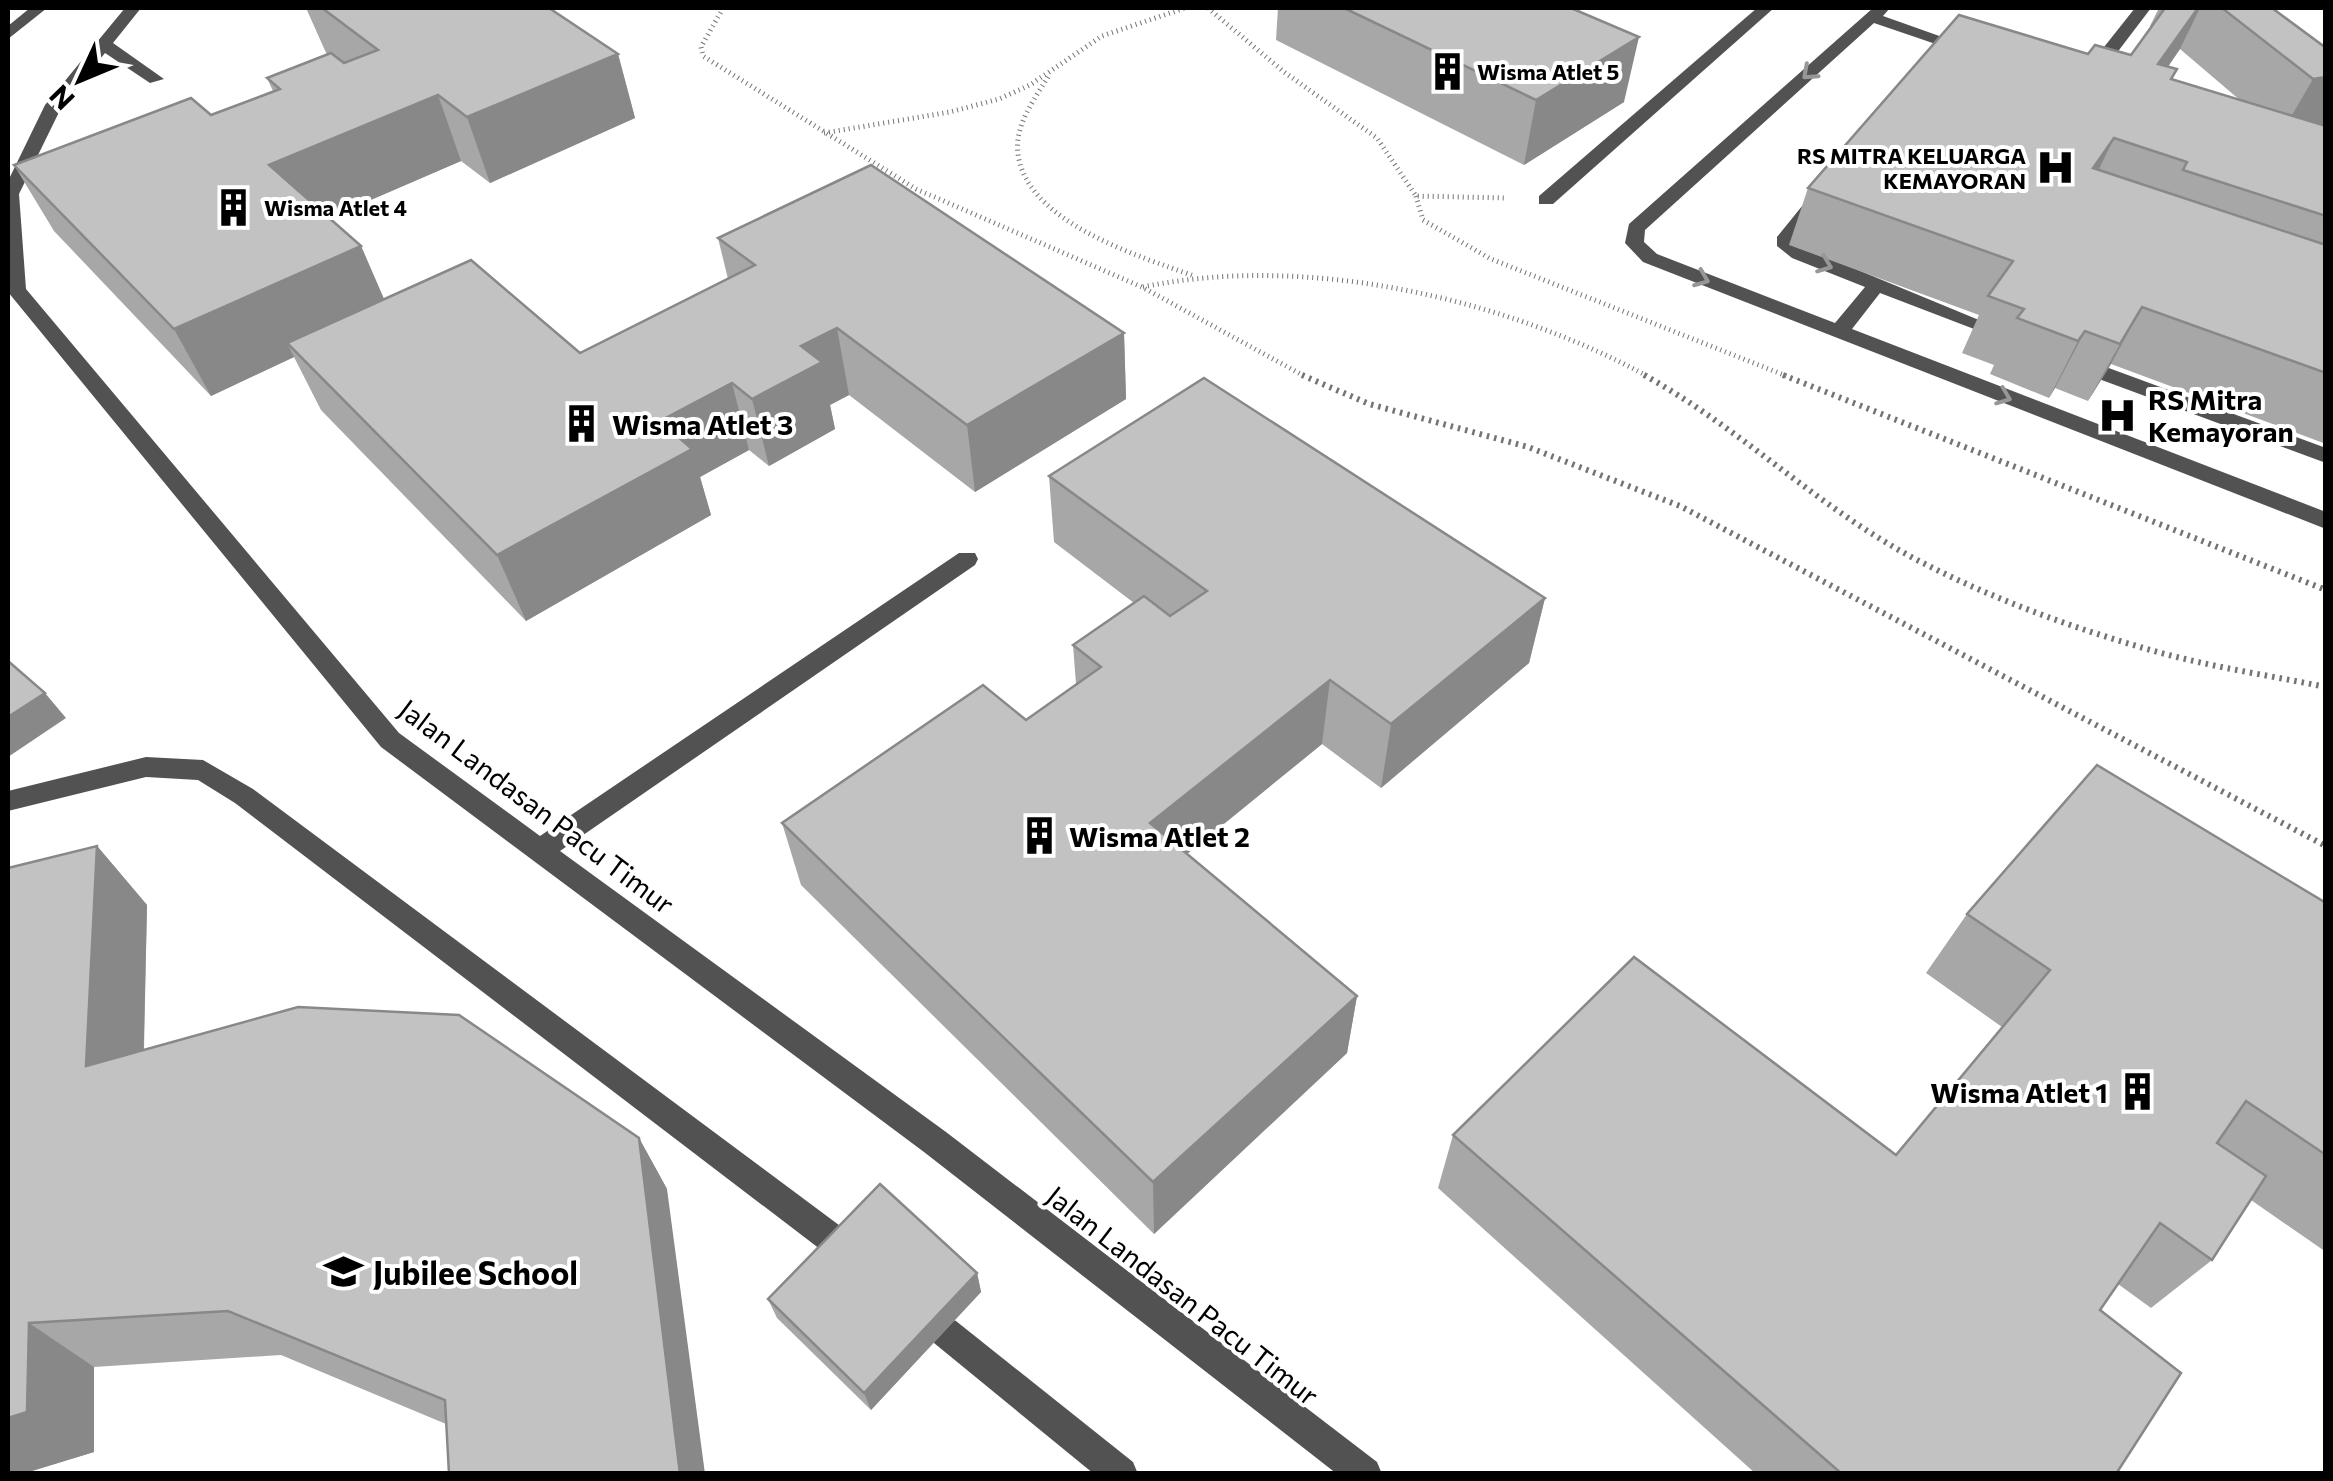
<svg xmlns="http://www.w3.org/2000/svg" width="2333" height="1481" font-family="Commissioner,sans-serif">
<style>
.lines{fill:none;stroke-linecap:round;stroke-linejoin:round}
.path-far1{stroke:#747474;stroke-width:5;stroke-dasharray:1 4;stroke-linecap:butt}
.path{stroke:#747474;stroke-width:6;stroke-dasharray:2.5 5;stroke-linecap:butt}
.minor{fill:#525252;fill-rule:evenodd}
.wall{fill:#a7a7a7;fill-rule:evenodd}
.shaded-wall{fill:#888}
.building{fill:#c2c2c2;stroke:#888;stroke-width:2.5}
.oneway{stroke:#979797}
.labels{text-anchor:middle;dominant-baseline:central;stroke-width:8;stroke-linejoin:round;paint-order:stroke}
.far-poi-label{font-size:22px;font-weight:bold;fill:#000;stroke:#fff;text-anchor:start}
.poi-label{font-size:28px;font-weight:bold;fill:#000;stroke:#fff;text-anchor:start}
.street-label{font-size:28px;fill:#000;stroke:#fff}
.near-poi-label{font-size:32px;font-weight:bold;fill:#000;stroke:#fff;text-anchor:start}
</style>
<rect width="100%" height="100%" fill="#fff"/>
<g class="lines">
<g class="path-far1">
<polyline points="723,8 701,47 703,56 916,189 1142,287 1306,377"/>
<polyline points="1208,8 1284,72 1377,138 1416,196 1506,198"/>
<path d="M1048,77c-14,23 -34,49 -30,77 9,69 121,102 176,122"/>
<polyline points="824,133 950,112 999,99 1030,85 1102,36 1185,8"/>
<polyline points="1416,196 1423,220 1491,259 1789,377"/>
<path d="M1143,287c163,-34 361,11 506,90"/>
</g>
<g class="path">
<polyline points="1302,375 1369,404 1528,447 1680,506 2326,846"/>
<path d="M1644,375c100,55 180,139 283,190 69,35 146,63 220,84 58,17 120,26 179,38"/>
<polyline points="1783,375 2326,590"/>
</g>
<g class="minor">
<polygon points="30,8 47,8 8,39 8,26"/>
<polygon points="125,8 141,8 113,43 164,79 150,83 105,53 62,106 19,194 26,289 399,733 540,836 959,553 975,553 978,559 975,565 560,851 946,1132 1377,1462 1382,1474 1337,1474 924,1152 381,747 8,292 8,181 45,105"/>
<polygon points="1757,8 1774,8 1553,204 1539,204 1539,196"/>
<polygon points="1873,8 1890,8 1883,16 1976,49 1962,53 1874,23 1645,230 1644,242 1657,254 1835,323 1865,287 1792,258 1777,246 1777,237 1811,195 1825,195 1827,199 1795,238 1795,244 1991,325 1988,329 1974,329 1880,293 1852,329 2326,512 2326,529 1643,262 1625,243 1629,224"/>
<polygon points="2135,8 2151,8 2097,79 2085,79 2085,71"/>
<polygon points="2106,367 2326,448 2326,463 2099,379 2096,374 2099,369"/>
<polygon points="146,757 203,760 253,789 855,1237 860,1248 855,1259 844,1263 833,1259 235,803 198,780 146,777 8,811 8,791"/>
<polygon points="945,1316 956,1321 1133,1462 1138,1474 1094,1474 934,1343 929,1332 934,1321"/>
</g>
</g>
<g class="wall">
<polygon points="306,8 549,8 618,54 635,118 490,183 461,161 329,218 361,246 384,299 580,353 728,279 718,238 1124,333 1126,399 975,492 849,395 830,405 835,429 769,466 749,450 700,477 711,515 526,621 321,410 294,357 211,396 54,231 14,165 211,115 273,91 267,78 327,55"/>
<polygon points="1278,8 1571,8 1624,102 1524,165 1276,40"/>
<path d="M2159,8h113l54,40v396l-215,-80 -23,37 -33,-13 -6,10 -59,-24 4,-9 -32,-12 17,-38 -190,-70 19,-57 280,-134 43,1 20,-28 -1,-1zM2180,49l61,52 -69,-22 5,-10 -9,-2z"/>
<polygon points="1049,476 1545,598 1529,663 1381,788 1322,744 1187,854 1357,996 1347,1053 1154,1234 801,885 782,823 1026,720 1076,684 1073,645 1134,603 1054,542"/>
<polygon points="97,846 147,905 144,1050 639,1138 667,1189 446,1424 281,1355 94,1367 94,1452 22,1474 8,1474"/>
<polygon points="2326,903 2326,1252 2251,1200 2212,1260 2151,1308 2118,1284 2100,1310 2116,1474 1756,1474 1438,1188 1453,1135 1896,1155 2002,1027 1926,973 1967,914"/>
<polygon points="977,1273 981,1292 871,1410 777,1318 768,1299"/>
</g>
<g class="shaded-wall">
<polygon points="2198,8 2200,8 2180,49 2131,119 2158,64"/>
<polygon points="1639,37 1624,102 1524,165 1536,100"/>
<polygon points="618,54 635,118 490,183 467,117"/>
<polygon points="2326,77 2325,128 2281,134 2313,79"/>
<polygon points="438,95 461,161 299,231 269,165"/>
<polygon points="2114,138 2087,194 2093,168"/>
<polygon points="361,246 390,313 287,343 294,357 211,396 174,329"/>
<polygon points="2142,307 2111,364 2088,401 2120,344"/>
<polygon points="837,328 849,395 830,405 835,429 769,466 752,399 801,346"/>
<polygon points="2085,331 2055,388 2049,398 2078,341"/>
<polygon points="1124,333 1126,399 975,492 967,425"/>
<polygon points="732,383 749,450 700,477 711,515 526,621 497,555 660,421"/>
<polygon points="1545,598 1529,663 1381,788 1391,724"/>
<polygon points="1330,680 1322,744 1150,884 1150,823"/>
<polygon points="45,693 66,718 8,757 8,717"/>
<polygon points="97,846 147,905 142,1119 86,1066"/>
<polygon points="1357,996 1347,1053 1154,1234 1153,1182"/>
<polygon points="639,1138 667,1189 705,1474 680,1474"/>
<polygon points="977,1273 981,1292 871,1410 864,1393"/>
<polygon points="29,1323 94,1367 94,1452 22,1474 8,1474 8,1418"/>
</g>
<g class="building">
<polygon points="322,8 549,8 618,54 467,117 438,95 269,165 361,246 174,329 14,165 191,98 211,115 280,89 267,78 331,53 344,63 378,50"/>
<polygon points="1344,8 1571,8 1639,37 1536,100"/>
<polygon points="2165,8 2198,8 2158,64 2177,69 2171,79 2326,126 2326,216 2183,170 2187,162 2114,138 2093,168 2326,245 2326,373 2142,307 2120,344 2085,331 2078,341 2017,318 2024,309 1988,296 2013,261 1808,188 1959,15 2088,54 2095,45 2131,55"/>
<polygon points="2222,8 2272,8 2326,48 2326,77 2313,79"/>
<polygon points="871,165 1124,333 967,425 837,328 801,346 822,362 752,399 732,383 660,421 692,449 497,555 287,343 471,260 580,353 755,265 718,238"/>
<polygon points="1204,378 1545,598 1391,724 1330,680 1150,823 1357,996 1153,1182 782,823 983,685 1026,720 1101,667 1073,645 1144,596 1170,616 1207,591 1049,476"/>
<polygon points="8,661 45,693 8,717"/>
<polygon points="2097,765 2326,903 2326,1155 2246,1101 2217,1143 2266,1176 2212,1260 2160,1223 2100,1310 2181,1373 2116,1474 1842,1474 1453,1135 1634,957 1896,1155 2050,970 1967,914"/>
<polygon points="97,846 86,1066 298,1007 459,1015 639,1138 680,1474 449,1474 445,1400 228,1311 29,1323 27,1412 8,1418 8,868"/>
<polygon points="880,1184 977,1273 864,1393 768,1299"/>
</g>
<defs><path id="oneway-chevron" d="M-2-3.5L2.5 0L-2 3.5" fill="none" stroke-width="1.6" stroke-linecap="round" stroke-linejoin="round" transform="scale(2.5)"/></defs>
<g class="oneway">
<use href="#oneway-chevron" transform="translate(1809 73) rotate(138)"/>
<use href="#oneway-chevron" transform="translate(1825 265) rotate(21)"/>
<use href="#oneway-chevron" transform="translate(1702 279) rotate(22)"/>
<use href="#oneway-chevron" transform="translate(2004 397) rotate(21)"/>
</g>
<defs>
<symbol id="building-bare" viewBox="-9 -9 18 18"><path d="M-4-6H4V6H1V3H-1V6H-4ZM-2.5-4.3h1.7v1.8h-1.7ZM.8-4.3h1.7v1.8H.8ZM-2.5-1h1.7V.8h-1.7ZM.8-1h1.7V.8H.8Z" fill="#000" stroke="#fff" stroke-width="2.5" paint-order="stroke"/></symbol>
<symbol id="hospital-bare" viewBox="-9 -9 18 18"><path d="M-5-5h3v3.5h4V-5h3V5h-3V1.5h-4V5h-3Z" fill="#000" stroke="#fff" stroke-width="2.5" paint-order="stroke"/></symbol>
<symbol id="school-bare" viewBox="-9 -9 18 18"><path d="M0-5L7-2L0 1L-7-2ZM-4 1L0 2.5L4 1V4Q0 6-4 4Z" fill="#000" stroke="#fff" stroke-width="2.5" paint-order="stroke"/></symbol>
</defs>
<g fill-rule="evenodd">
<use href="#building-bare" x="1420" y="44" width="55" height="55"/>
<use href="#hospital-bare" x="2028" y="140" width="55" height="55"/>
<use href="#building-bare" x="206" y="180" width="55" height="55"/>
<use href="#hospital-bare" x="2090" y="388" width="55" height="55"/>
<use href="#building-bare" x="554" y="396" width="55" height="55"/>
<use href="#building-bare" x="1012" y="808" width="55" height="55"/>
<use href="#building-bare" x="2110" y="1064" width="55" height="55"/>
<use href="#school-bare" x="316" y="1244" width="55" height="55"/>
</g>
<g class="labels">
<g class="far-poi-label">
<text x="1477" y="71">Wisma Atlet 5</text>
<text x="2026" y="155" text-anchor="end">RS MITRA KELUARGA<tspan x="2026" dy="25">KEMAYORAN</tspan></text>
<text x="264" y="207">Wisma Atlet 4</text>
</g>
<g class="poi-label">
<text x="2148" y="399">RS Mitra<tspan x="2148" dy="32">Kemayoran</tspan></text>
<text x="612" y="424">Wisma Atlet 3</text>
<text x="1069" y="836">Wisma Atlet 2</text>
<text x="2108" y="1092" text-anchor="end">Wisma Atlet 1</text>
</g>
<g class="street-label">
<text transform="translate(537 806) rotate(37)">Jalan Landasan Pacu Timur</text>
<text transform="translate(1183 1295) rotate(38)">Jalan Landasan Pacu Timur</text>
</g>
<g class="near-poi-label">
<text x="373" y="1272">Jubilee School</text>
</g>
</g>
<rect width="2333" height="1481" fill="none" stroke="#000000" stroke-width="20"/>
<g transform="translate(80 80) rotate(226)" stroke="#ffffff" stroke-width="8" paint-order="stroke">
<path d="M0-8L18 38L0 25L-18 38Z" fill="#000000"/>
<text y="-15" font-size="28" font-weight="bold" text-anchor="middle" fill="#000000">N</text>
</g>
</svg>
